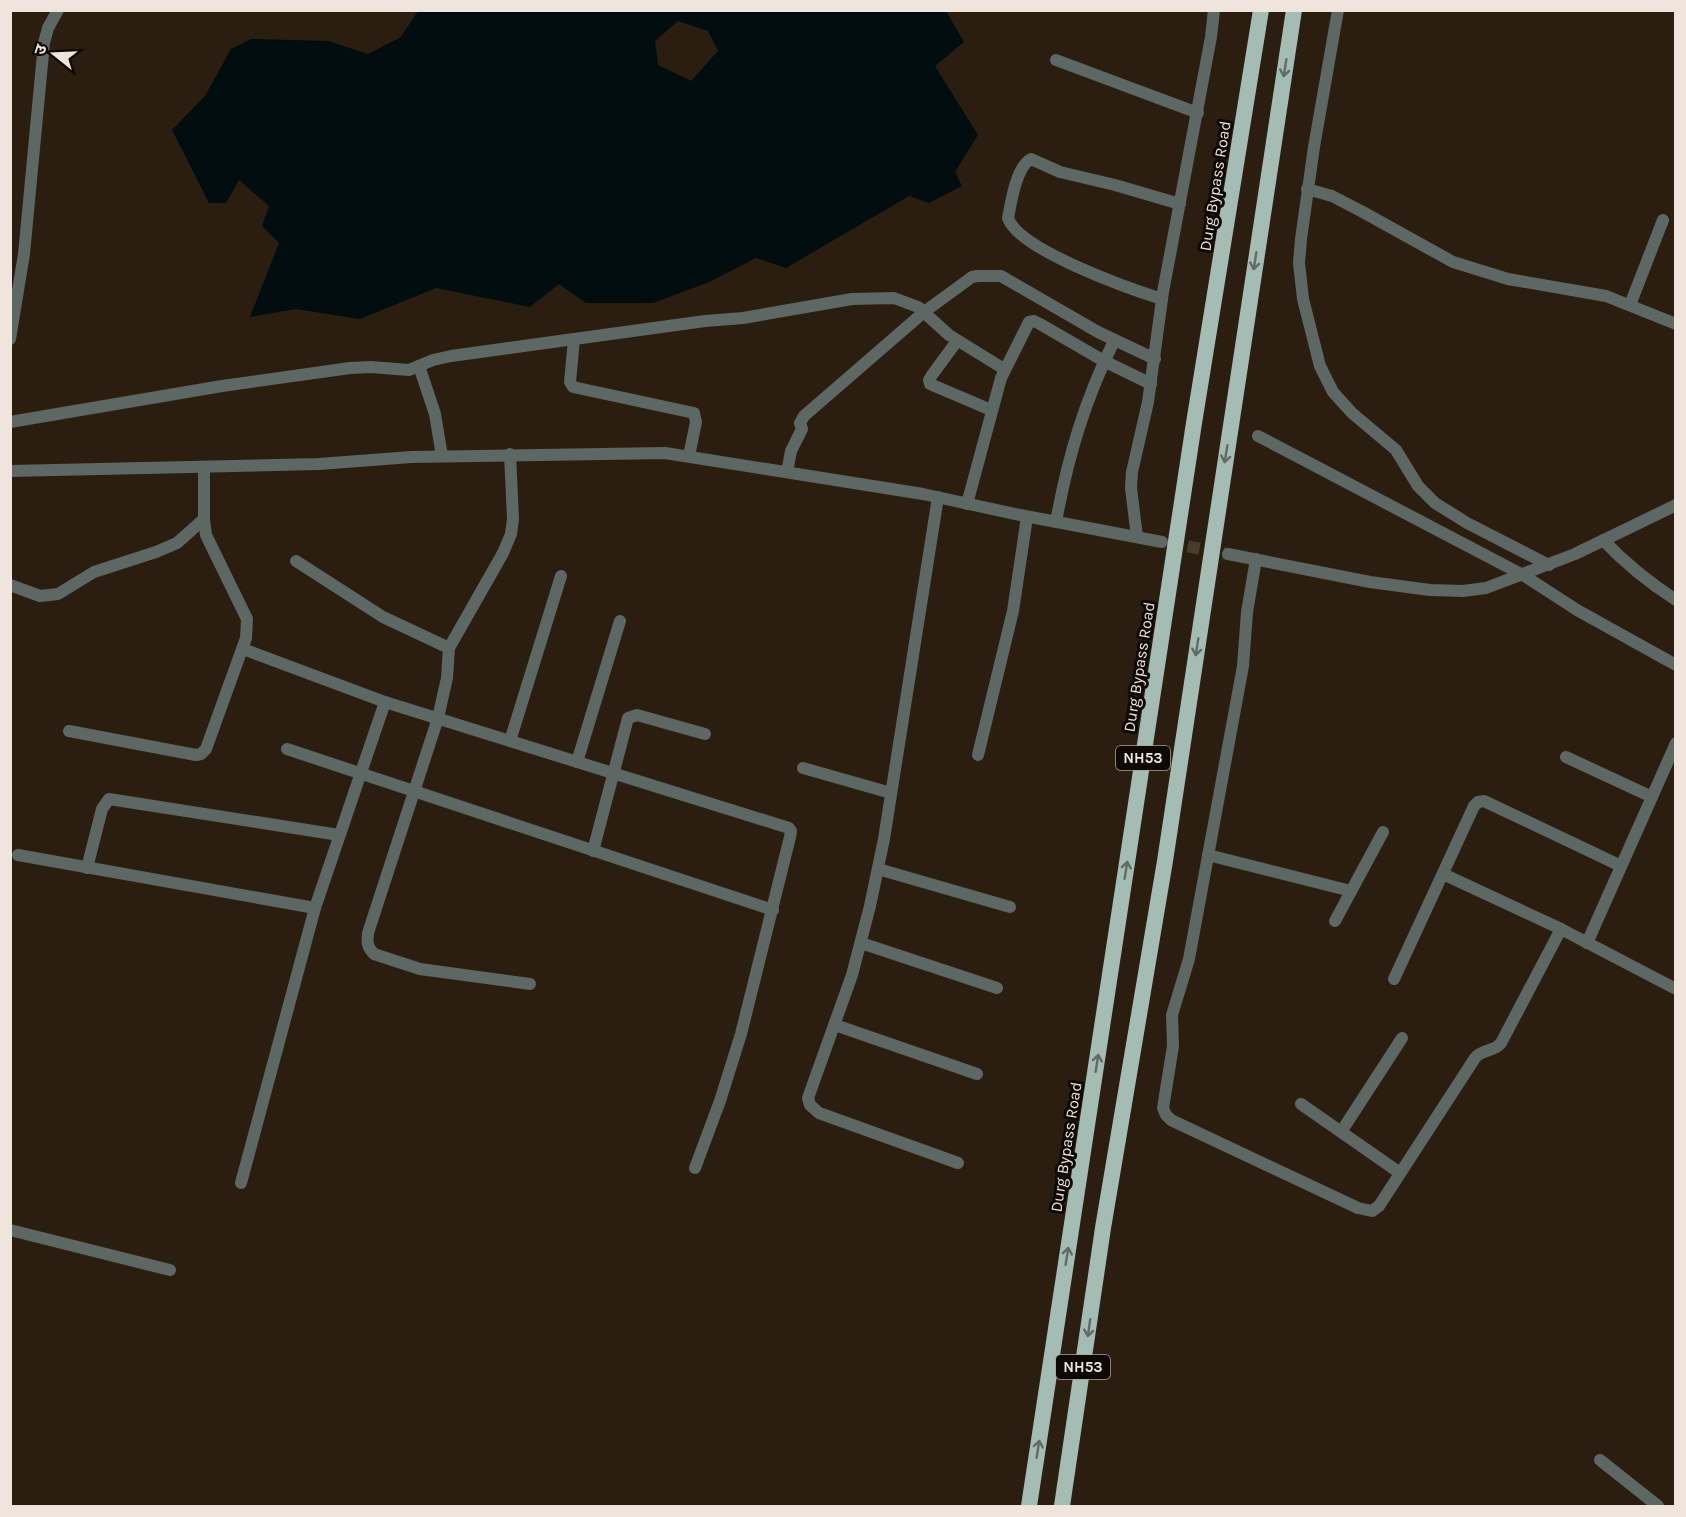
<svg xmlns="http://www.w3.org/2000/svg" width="1686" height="1517" font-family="Karla,'Noto Sans Devanagari',sans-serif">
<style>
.water{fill:#010d0f;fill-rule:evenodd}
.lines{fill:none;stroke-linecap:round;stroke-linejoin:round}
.minor-tunnel{stroke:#483c2f;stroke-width:12;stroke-dasharray:12 6;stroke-linecap:butt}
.minor{stroke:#5d6763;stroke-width:12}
.trunk{stroke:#a4bcb4;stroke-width:16}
.oneway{stroke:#616b65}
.labels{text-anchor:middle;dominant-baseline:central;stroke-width:6;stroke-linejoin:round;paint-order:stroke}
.shield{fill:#0f0905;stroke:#aca39c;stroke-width:1.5}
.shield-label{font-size:15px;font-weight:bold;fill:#efe5dd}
.street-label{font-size:16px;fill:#efe5dd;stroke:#0f0905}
</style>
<rect width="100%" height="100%" fill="#2b1e10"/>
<path class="water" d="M946,11l18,31 -29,24 43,69 -23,37 7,14 -33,17 -20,-7 -123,72 -30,-10 -47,24 -56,21h-67l-27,-19 -29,23 -94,-19 -76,31 -64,-10 -46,8 29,-74 -17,-17 7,-20 -30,-26 -13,23h-17l-37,-73 33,-34 26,-47 20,-10 77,2 40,13 33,-17 17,-26zM678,21l30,10 10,20 -27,30 -33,-16 -3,-24z"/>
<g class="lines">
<polyline class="minor-tunnel" points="1170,543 1228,554"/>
<g class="minor">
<polyline points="1338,10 1314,147 1301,239 1299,263 1303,299 1320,366 1333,392 1352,413 1396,450 1418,486 1435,503 1467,523 1549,565"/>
<polyline points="1056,60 1198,113"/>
<polyline points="1307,189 1332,196 1361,211 1453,262 1508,279 1606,296 1676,324"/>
<path d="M1162,299c-32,-10 -143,-49 -154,-81 3,-15 8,-51 23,-59l29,13 55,13 65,19"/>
<polyline points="1630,305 1663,220"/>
<polyline points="10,339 24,254 44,43 48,28 58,10"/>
<polyline points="574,339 570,382 573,387 694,413 696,422 689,456"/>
<polyline points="957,341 932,375 929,380 930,384 991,410"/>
<polyline points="419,366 435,414 442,456"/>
<polyline points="10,422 222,386 350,368 371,367 409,370 433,360 451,356 705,321 743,318 852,299 894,298 918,307 949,335 1004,369"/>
<polyline points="1258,436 1523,575 1577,610 1676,665"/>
<path d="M510,454l3,65 -2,15 -8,19 -54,95 -2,30 -9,40 -70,215c-1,9 -1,14 6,21l46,15 110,15"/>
<polyline points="10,471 319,464 411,457 665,453 923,494 1020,515 1162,542"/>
<polyline points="787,472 791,451 802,429 800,423 804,416 924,312 972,277 977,276 1001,276 1098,332 1155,359"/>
<polyline points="938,497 884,839 870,906 852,975 808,1098 810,1105 819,1113 958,1163"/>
<polyline points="967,504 1001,378 1029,322 1034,321 1040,324 1104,361 1151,384"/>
<path d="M1056,522c12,-66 29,-122 58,-181"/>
<polyline points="1137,537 1131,488 1132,472 1148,402 1163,292 1211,37 1214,10"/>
<path d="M1603,540c22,23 45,42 73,60"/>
<polyline points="1228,554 1370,582 1430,590 1463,591 1486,588 1575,554 1676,505"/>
<path d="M1256,559l-9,53 -4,54 -54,293 -17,56 1,31 -10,62 3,7 5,5 187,88 14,3 7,-5 96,-148c7,-9 19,-6 26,-15l60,-114"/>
<polyline points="296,561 383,617 449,648"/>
<polyline points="10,585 40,596 58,594 94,572 156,552 177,543 204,519"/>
<polyline points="243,649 385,702 789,828 791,831 790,837 741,1034 720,1101 695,1168"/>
<polyline points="69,731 196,755 201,754 206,749 246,638 247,619 206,535 204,519 204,468"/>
<polyline points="510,741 561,576"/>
<polyline points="287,749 773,910"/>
<polyline points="978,755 1013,611 1027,517"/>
<polyline points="1566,757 1652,797"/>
<polyline points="577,762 620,621"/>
<polyline points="803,768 891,793"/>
<polyline points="593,851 628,718 637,715 705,734"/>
<polyline points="18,855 315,908"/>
<polyline points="1208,855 1351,891"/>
<polyline points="87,868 102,809 109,799 339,835"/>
<polyline points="878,869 1010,907"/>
<polyline points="1443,874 1561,929 1676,989"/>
<polyline points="1335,921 1383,832"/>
<polyline points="861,943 997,988"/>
<polyline points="1587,943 1676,743"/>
<polyline points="1394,979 1474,806 1478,802 1484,801 1621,866"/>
<polyline points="835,1025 977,1074"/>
<polyline points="1301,1104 1400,1173"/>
<polyline points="1341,1132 1402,1038"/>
<polyline points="241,1183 315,908 385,702"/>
<polyline points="10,1230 170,1270"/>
<polyline points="1600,1460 1658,1506"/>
</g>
<g class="trunk">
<polyline points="1029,1506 1194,423 1261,10"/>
<polyline points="1062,1506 1103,1228 1165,861 1294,10"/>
</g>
</g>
<defs><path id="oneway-shaft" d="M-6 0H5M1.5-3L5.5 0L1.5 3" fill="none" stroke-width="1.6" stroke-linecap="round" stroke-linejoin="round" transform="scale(1.5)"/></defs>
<g class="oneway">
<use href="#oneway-shaft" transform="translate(1285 68) rotate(99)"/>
<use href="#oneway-shaft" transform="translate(1255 261) rotate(99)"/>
<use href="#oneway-shaft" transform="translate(1226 454) rotate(99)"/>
<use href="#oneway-shaft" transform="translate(1197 647) rotate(99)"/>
<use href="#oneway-shaft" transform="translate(1126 870) rotate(-81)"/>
<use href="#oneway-shaft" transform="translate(1097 1063) rotate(-81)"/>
<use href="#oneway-shaft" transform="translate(1067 1256) rotate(-81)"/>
<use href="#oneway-shaft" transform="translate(1089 1328) rotate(98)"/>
<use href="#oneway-shaft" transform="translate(1038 1449) rotate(-81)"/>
</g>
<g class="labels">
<g class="shield">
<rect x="1116" y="746" width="54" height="24" rx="4.5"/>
<rect x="1056" y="1355" width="54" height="24" rx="4.5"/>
</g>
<g class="shield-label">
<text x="1143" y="758">NH53</text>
<text x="1083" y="1367">NH53</text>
</g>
<g class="street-label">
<text transform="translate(1215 186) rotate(-81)">Durg Bypass Road</text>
<text transform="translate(1139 667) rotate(-81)">Durg Bypass Road</text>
<text transform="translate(1066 1147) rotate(-81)">Durg Bypass Road</text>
</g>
</g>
<rect width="1686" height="1517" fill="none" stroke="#efe5dd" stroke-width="24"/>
<g transform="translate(54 54) rotate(288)" stroke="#0f0905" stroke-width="4.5" paint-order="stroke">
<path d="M0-4.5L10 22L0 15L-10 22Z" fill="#efe5dd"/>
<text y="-9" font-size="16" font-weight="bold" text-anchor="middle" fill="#efe5dd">उ</text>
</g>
</svg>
